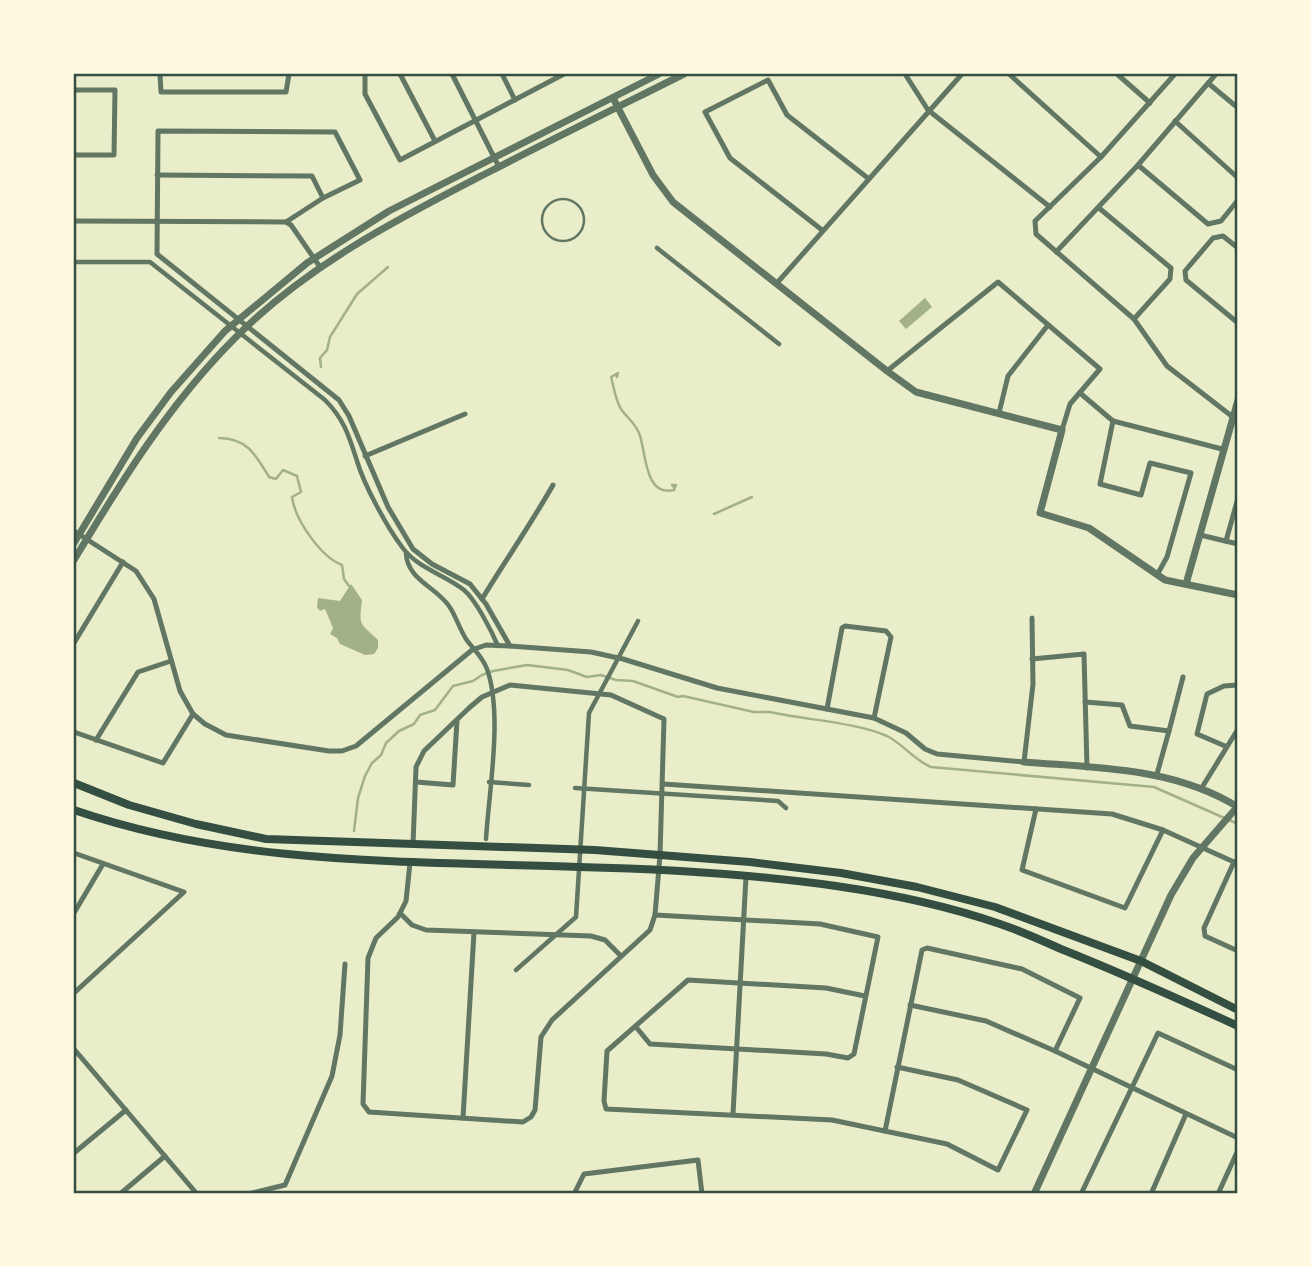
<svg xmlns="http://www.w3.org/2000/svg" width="1311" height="1267" font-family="'Space Grotesk',sans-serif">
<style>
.water{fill:#a3b18a}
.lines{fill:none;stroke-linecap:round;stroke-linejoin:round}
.stream{stroke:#a3b18a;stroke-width:2.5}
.service{stroke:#617663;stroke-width:2.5}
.pedestrian{stroke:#617663;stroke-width:4.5}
.minor{stroke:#617663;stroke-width:5}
.tertiary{stroke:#617663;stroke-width:7}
.secondary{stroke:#344e41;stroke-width:8}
.neatline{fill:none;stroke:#344e41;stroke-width:2.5}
</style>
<rect width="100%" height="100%" fill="#e9edc9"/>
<g class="water">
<polygon points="925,298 932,307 906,329 899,321"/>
<path d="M351,584l11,16c-3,26 -3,22 16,40v8l-4,6 -9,1 -25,-11 -3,-6 -7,-4 3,-6 -8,-19 -5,2 -3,-4 1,-9 22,3z"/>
</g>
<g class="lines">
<g class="stream">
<polyline points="321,367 320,358 327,350 330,337 357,294 388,267"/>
<path d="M616,375l1,2 1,-4 -7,4c3,10 4,22 10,32 6,9 16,15 19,27 6,18 5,61 34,54l2,-5h-4l2,2"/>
<path d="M219,438c28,0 37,17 50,39l7,2 7,-9 14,6 4,16 -9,5c3,23 29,60 50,68l2,14 5,7"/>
<polyline points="714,514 752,497"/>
<path d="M354,831l4,-33 7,-22 7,-13 9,-8 5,-12 13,-12 15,-7 6,-9 15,-5 18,-24 20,-5 9,-6 11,-4 34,-6 41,5 19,7 14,-2 15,5 17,1 45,16 5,-1 71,16h16c35,8 85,10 117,24 16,8 27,24 44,31l223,20 84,37"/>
</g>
<circle class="service" cx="563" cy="220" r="21"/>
<g class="pedestrian">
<polyline points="657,248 779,344"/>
<path d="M74,262h76l175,138c19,19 24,36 32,61 7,24 30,66 45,86 16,22 42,27 62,43 12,10 28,42 34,56"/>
<path d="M406,554c2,26 30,33 43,52 7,10 10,22 17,33 7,10 16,17 21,30 16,45 2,121 -1,170"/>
<polyline points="489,782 529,785"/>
<polyline points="575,788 778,801 786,808"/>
<polyline points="516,970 576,917 589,713 638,621"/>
</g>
<g class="minor">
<polyline points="160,74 161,92 286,92 289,74"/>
<polyline points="365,74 365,94 400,160 564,74"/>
<polyline points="400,74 435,141"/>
<polyline points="452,74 499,167"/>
<polyline points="502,74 515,100"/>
<polyline points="905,74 928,110 1050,207"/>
<polyline points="1009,74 1101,157"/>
<polyline points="1117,74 1150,103"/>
<polyline points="1175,74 1101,157 1035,221 1036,234 1134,319 1167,366 1238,421"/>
<polyline points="1208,83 1238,108"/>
<polyline points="74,90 115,90 114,155 74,155"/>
<polyline points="1175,121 1238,178"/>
<polyline points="1138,165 1208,224 1221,221 1238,200"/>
<polyline points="157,175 312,176 323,198"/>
<polyline points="1099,208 1171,268 1170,279 1134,319"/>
<polyline points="74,221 286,222 291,225 320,267"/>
<polyline points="286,222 323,198 360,180 335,132 158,131 157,254 339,400 349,416 388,507 413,549 432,564 470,584 486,604 510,646"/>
<polyline points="822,230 730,158 705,112 768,80 787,115 869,179"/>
<polyline points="1238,248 1223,236 1213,238 1185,271 1186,280 1238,323"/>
<polyline points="1056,252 1138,165 1216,74"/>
<polyline points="777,283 962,74"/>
<polyline points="887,371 998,282 1100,369 1070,404 1062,430"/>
<polyline points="1080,393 1113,421 1222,449"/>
<polyline points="999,413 1008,376 1048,325"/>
<polyline points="1113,421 1100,484 1141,495 1150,463 1191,473 1167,557 1157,575"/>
<polyline points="365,456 465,414"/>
<polyline points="74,531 136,571 154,599 180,691 193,714 205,724 226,735 329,751 342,751 356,746 472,650 486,645 510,646 591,652 623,659 717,688 874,718 906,733 925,749 937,754 1024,762 1033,684 1032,618"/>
<polyline points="1200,535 1238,544"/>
<polyline points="1226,541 1238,498"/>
<path d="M482,599c23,-38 49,-75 71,-114"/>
<polyline points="74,643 123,562"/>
<polyline points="1032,659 1084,654 1087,768"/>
<polyline points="1085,702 1122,705 1130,726 1169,731 1157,774"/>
<polyline points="827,709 842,628 845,626 886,631 891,637 874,718"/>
<polyline points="1169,731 1183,677"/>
<polyline points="74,732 163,763 193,714"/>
<polyline points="96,740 138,672 171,661"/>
<polyline points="1225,746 1197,734 1207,694 1224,686 1238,685"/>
<polyline points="416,782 453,785 457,721"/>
<polyline points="663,784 1112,814 1163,830 1234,862"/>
<polyline points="1201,789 1238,729"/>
<polyline points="1036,809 1022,870 1125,908 1163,830"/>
<polyline points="74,853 184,892 74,993"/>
<polyline points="410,863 406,901 398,917 376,938 368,958 363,1104 369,1112 523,1122 531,1117 535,1110 541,1037 552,1020 650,930 655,915 660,855 664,719 611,695 510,685 482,697 469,708 424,751 416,767 413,845"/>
<polyline points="1238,864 1234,862 1204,928 1205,936 1238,951"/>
<polyline points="74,913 103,864"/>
<polyline points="400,913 412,925 426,930 591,936 605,940 621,956"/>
<polyline points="865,996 826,988 688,980 607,1051 604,1101 606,1109 832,1120 947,1144 998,1170 1027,1110 958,1080 897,1067"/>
<polyline points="910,1005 986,1021 1055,1051 1238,1138"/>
<polyline points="636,1027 650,1044 826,1054 848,1058 854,1054 878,937 820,924 655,915"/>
<polyline points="74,1049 197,1194"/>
<polyline points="733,1114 746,877"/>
<polyline points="463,1118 474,932"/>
<polyline points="885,1131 922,950 927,948 1022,969 1080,998 1055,1051"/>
<polyline points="74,1153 126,1110"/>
<polyline points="120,1194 165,1156"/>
<polyline points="248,1194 285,1185 332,1076 340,1035 345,964"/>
<polyline points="574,1194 584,1174 698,1160 702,1194"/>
<polyline points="1081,1194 1158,1033 1238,1070"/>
<polyline points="1151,1194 1186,1114"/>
<polyline points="1218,1194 1238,1150"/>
</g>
<g class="tertiary">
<polyline points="613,98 653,175 673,202 887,371 916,392 1062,430 1040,513 1089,528 1165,580 1238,595"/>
<polyline points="74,543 137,438 171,392 225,331 307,263 389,211 659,74"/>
<path d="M74,560c47,-78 95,-156 161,-222 71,-72 161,-118 250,-164 66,-34 133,-67 199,-100"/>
<polyline points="1186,584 1238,400"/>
<path d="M1024,762c73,6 149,5 214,45"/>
<polyline points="1034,1194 1171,895 1193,858 1238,806"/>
</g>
<g class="secondary">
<polyline points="74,783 129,805 196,824 266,839 595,850 750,862 841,873 917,887 995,907 1141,961 1238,1010"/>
<path d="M74,810c163,56 334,51 505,57 85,2 173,7 257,19 55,8 112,20 164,38 21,7 41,16 61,25 60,24 118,50 177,77"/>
</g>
</g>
<rect width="1311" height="1267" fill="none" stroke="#fefae0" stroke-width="150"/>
<rect x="75" y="75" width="1161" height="1117" class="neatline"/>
</svg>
